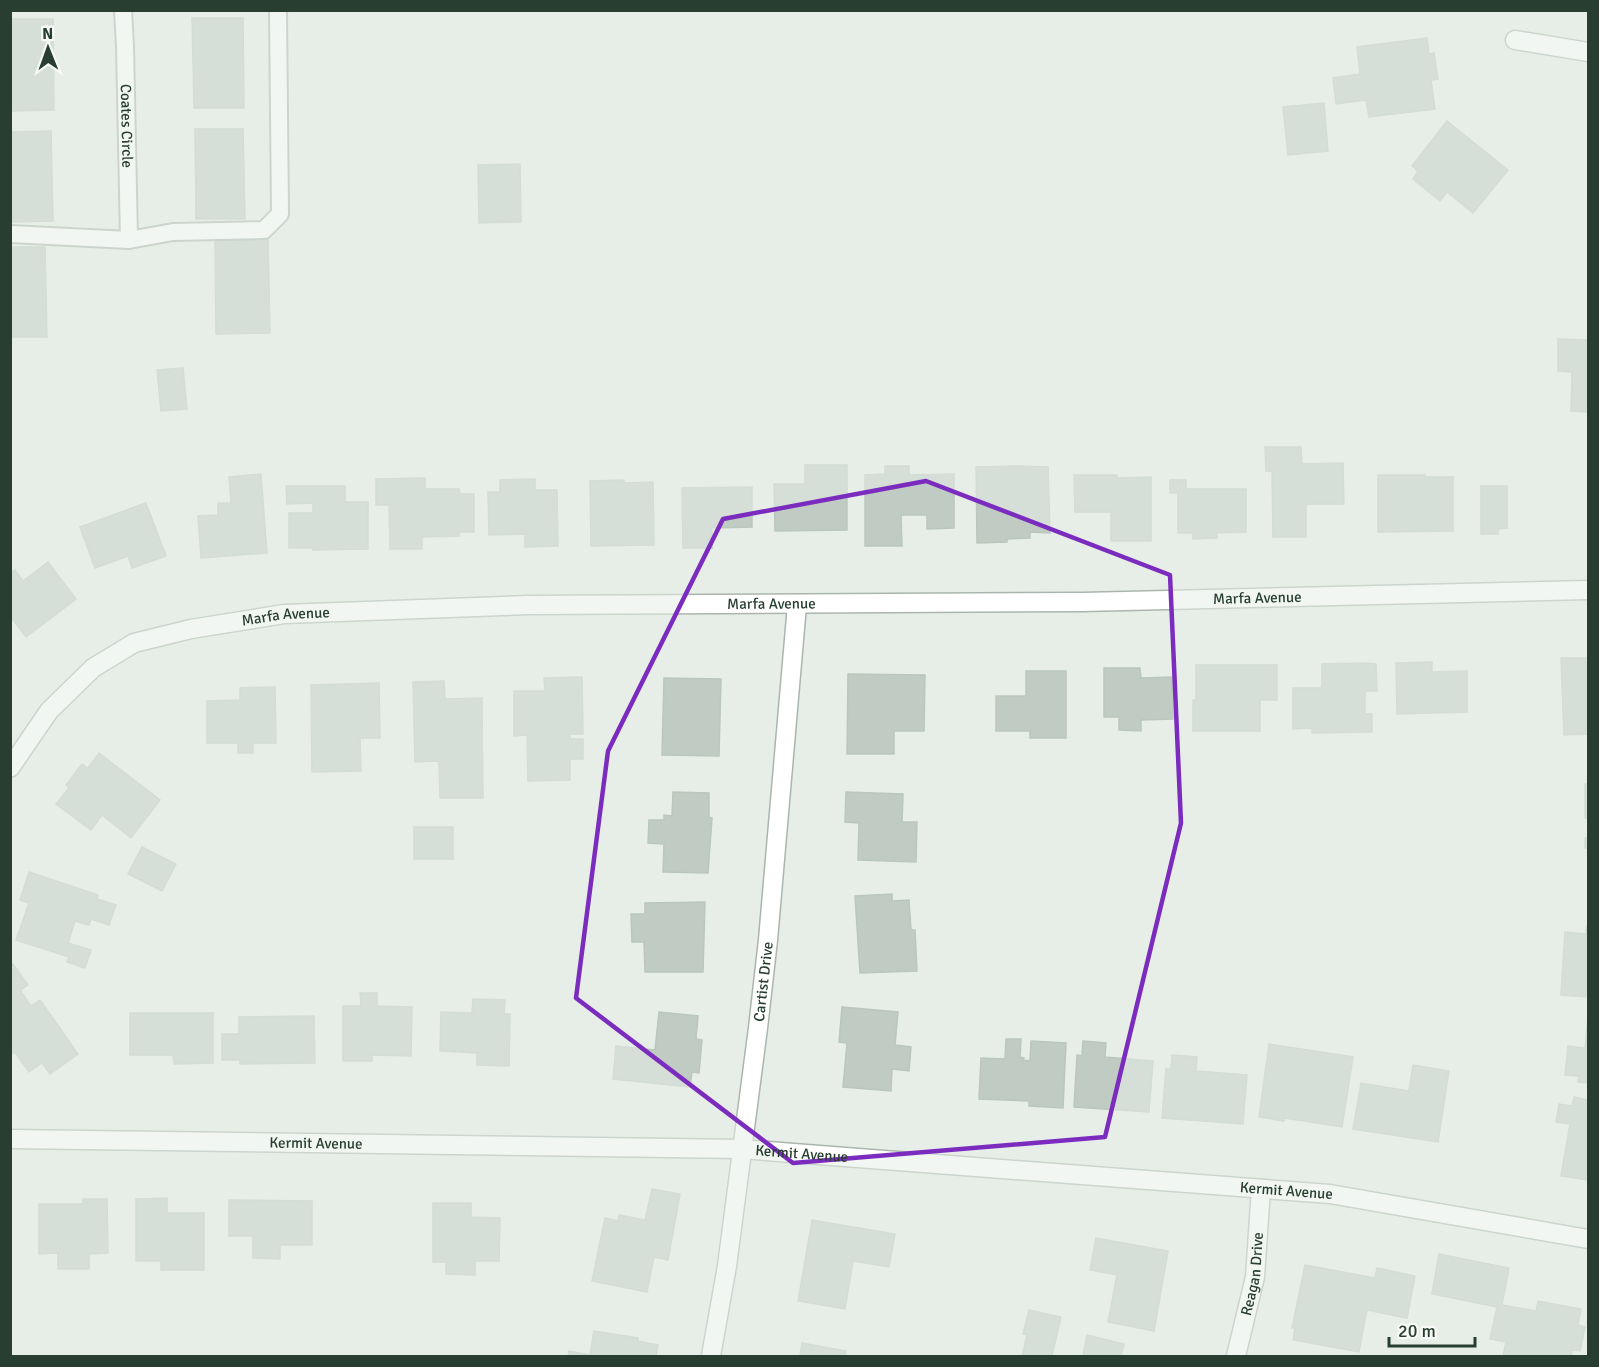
<svg xmlns="http://www.w3.org/2000/svg" width="1599" height="1367" font-family="Signika,sans-serif">
<style>
.building{fill:#bfcbc3;stroke:#bac7bd;stroke-width:1.5}
.lines{fill:none;stroke-linecap:round;stroke-linejoin:round}
.lane-casing{stroke:#aab6ad;stroke-width:20}
.street-casing{stroke:#aab6ad;stroke-width:21}
.lane{stroke:#fff;stroke-width:16}
.street{stroke:#fff;stroke-width:18}
.marked{fill:none;stroke:#7b2cbf;stroke-width:4.5;stroke-linejoin:round}
.labels{text-anchor:middle;dominant-baseline:central;stroke-width:4.5;stroke-linejoin:round;paint-order:stroke}
.street-label{font-size:15px;fill:#273e30;stroke:#f7faf8}
</style>
<rect width="100%" height="100%" fill="#e7eee8"/>
<g class="building">
<polygon points="192,18 243,18 244,108 194,108"/>
<polygon points="10,19 53,19 54,110 10,111"/>
<polygon points="1427,38 1429,54 1434,53 1438,79 1431,80 1435,109 1369,117 1366,100 1336,104 1333,78 1360,74 1357,47"/>
<polygon points="1324,103 1328,151 1288,155 1283,107"/>
<polygon points="1447,121 1508,170 1473,213 1447,192 1440,201 1413,179 1418,171 1412,166"/>
<polygon points="195,129 243,129 245,219 196,219"/>
<polygon points="51,131 53,221 10,222 10,132"/>
<polygon points="520,164 521,222 479,223 478,165"/>
<polygon points="268,239 270,333 216,334 215,240"/>
<polygon points="10,247 45,247 47,337 10,337"/>
<polygon points="1558,339 1588,340 1588,412 1571,411 1572,372 1558,371"/>
<polygon points="183,368 187,409 161,411 157,370"/>
<polygon points="1265,447 1301,447 1302,464 1343,463 1344,504 1306,504 1306,537 1273,537 1272,471 1266,471"/>
<polygon points="805,465 847,465 847,530 775,531 774,484 805,484"/>
<polygon points="885,466 909,466 909,475 954,474 954,528 927,529 927,515 901,515 902,546 865,546 865,475 885,474"/>
<polygon points="1018,466 1048,467 1050,533 1030,532 1030,538 1007,539 1007,542 977,543 976,467"/>
<polygon points="261,474 267,553 201,558 198,516 218,515 218,503 231,503 229,477"/>
<polygon points="1074,475 1117,475 1117,478 1151,477 1151,541 1111,541 1111,512 1075,512"/>
<polygon points="1378,475 1425,475 1425,477 1453,477 1453,531 1378,532"/>
<polygon points="425,478 425,489 459,489 460,494 474,494 474,532 459,532 459,536 422,537 422,549 390,549 389,505 376,505 376,479"/>
<polygon points="535,479 535,490 557,490 558,546 525,547 525,534 489,535 488,492 500,492 500,480"/>
<polygon points="624,480 624,483 653,482 654,545 591,546 590,481"/>
<polygon points="1170,480 1186,480 1186,489 1246,489 1246,532 1217,533 1217,538 1193,539 1193,533 1178,533 1178,493 1170,493"/>
<polygon points="286,486 345,486 345,502 368,502 368,549 313,550 313,548 289,548 289,513 313,513 313,503 287,504"/>
<polygon points="1481,486 1507,486 1507,528 1498,529 1498,534 1481,534"/>
<polygon points="752,487 752,527 712,528 712,548 683,548 682,488"/>
<polygon points="146,503 166,556 132,568 128,556 95,568 80,527"/>
<polygon points="48,562 76,599 26,637 10,616 10,573 15,570 23,581"/>
<polygon points="1561,658 1588,658 1588,734 1564,735"/>
<polygon points="1432,662 1432,672 1467,671 1467,712 1397,714 1396,663"/>
<polygon points="1364,663 1376,664 1377,691 1365,691 1365,714 1372,714 1372,732 1312,733 1312,728 1293,729 1293,688 1322,688 1322,664"/>
<polygon points="1196,665 1277,665 1277,700 1260,700 1260,731 1193,731 1193,700 1196,700"/>
<polygon points="1104,668 1140,668 1141,678 1172,677 1173,719 1141,720 1141,731 1119,730 1119,717 1104,717"/>
<polygon points="1026,671 1066,671 1066,738 1030,738 1030,731 996,731 996,696 1026,696"/>
<polygon points="848,674 925,675 924,731 894,731 894,754 847,754"/>
<polygon points="582,677 583,734 570,734 570,739 583,739 583,759 570,759 570,780 528,781 527,735 514,736 514,691 545,691 544,678"/>
<polygon points="664,678 721,679 719,756 662,755"/>
<polygon points="444,681 445,699 482,698 483,798 440,798 439,761 415,762 413,682"/>
<polygon points="379,683 380,738 360,738 361,771 312,772 311,685"/>
<polygon points="275,687 276,743 253,743 253,753 238,753 238,743 207,743 207,701 240,700 240,688"/>
<polygon points="99,753 160,800 131,838 102,815 91,830 56,804 69,788 66,785 82,764 88,768"/>
<rect x="1585" y="784" width="3" height="34"/>
<polygon points="673,792 709,793 709,817 712,818 708,873 663,872 664,844 648,843 649,820 664,820 664,815 672,816"/>
<polygon points="846,792 903,794 902,822 917,822 916,862 858,860 859,823 845,822"/>
<rect x="414" y="827" width="39" height="32"/>
<rect x="1585" y="838" width="3" height="10"/>
<polygon points="142,847 176,864 162,891 128,874"/>
<polygon points="29,872 98,895 97,899 116,905 109,925 91,919 89,925 75,921 68,943 91,950 85,968 67,962 69,957 16,940 29,903 20,900"/>
<polygon points="892,894 892,901 909,900 911,930 915,930 917,971 860,973 855,896"/>
<polygon points="705,902 703,972 645,972 644,942 632,942 631,914 645,914 645,903"/>
<polygon points="1587,926 1588,926 1588,997 1561,995 1565,932 1586,934"/>
<polygon points="13,964 28,985 20,990 31,1006 40,1000 78,1054 50,1074 42,1063 29,1072 15,1052 10,1055 10,965"/>
<polygon points="360,993 377,993 377,1006 412,1007 411,1056 372,1055 372,1061 343,1061 343,1006 361,1006"/>
<polygon points="473,999 505,1000 504,1014 510,1014 509,1066 477,1065 477,1053 440,1051 441,1012 472,1013"/>
<polygon points="842,1007 898,1012 895,1045 911,1047 909,1071 892,1069 891,1091 843,1087 847,1043 839,1042"/>
<polygon points="659,1012 698,1016 696,1039 702,1040 699,1073 692,1072 690,1087 613,1079 616,1046 655,1050"/>
<polygon points="130,1013 213,1013 213,1063 174,1064 173,1055 130,1055"/>
<polygon points="314,1016 315,1063 240,1064 240,1060 222,1060 222,1034 239,1034 239,1017"/>
<polygon points="1588,1016 1588,1083 1578,1082 1579,1076 1565,1075 1568,1046 1585,1048"/>
<polygon points="1006,1039 1021,1039 1020,1057 1024,1058 1023,1060 1030,1061 1031,1041 1066,1043 1063,1108 1029,1106 1029,1101 979,1099 981,1058 1005,1059"/>
<polygon points="1083,1041 1106,1043 1105,1057 1153,1061 1149,1112 1074,1107 1077,1055 1082,1056"/>
<polygon points="1269,1044 1353,1057 1342,1127 1284,1118 1284,1121 1259,1117"/>
<polygon points="1172,1055 1197,1057 1196,1071 1247,1075 1243,1124 1162,1118 1166,1069 1171,1069"/>
<polygon points="1413,1065 1449,1071 1438,1142 1353,1129 1361,1083 1409,1091"/>
<polygon points="1574,1097 1588,1100 1588,1180 1561,1176 1570,1124 1556,1122 1559,1104 1572,1106"/>
<polygon points="652,1189 680,1194 668,1260 654,1257 647,1292 592,1281 605,1218 618,1221 619,1215 645,1220"/>
<polygon points="167,1198 167,1213 204,1213 204,1270 161,1270 161,1261 136,1261 136,1199"/>
<polygon points="83,1199 107,1199 108,1253 89,1254 89,1269 58,1269 58,1253 39,1254 39,1204 83,1204"/>
<polygon points="229,1200 312,1201 312,1245 280,1245 280,1259 253,1258 253,1236 229,1236"/>
<polygon points="433,1203 471,1203 471,1217 500,1218 499,1261 475,1261 475,1275 446,1274 446,1262 433,1262"/>
<polygon points="812,1220 895,1234 889,1267 853,1261 845,1309 798,1301"/>
<polygon points="1096,1238 1168,1251 1154,1331 1108,1322 1117,1275 1090,1270"/>
<polygon points="1439,1254 1509,1268 1502,1305 1536,1311 1538,1301 1581,1309 1578,1325 1585,1327 1580,1351 1572,1350 1571,1356 1503,1356 1506,1342 1490,1339 1497,1307 1432,1294"/>
<polygon points="1305,1265 1375,1278 1377,1268 1415,1276 1407,1318 1367,1310 1359,1352 1293,1340 1295,1328 1292,1328"/>
<polygon points="1029,1310 1061,1317 1052,1356 1022,1356 1027,1335 1023,1334"/>
<polygon points="594,1331 638,1338 638,1341 658,1345 656,1356 568,1356 569,1351 590,1355"/>
<polygon points="1087,1335 1124,1344 1121,1356 1083,1356"/>
<polygon points="802,1343 846,1351 845,1356 800,1356"/>
</g>
<g class="lines">
<defs>
<g id="lane">
<path id="s1" d="M123,10l2,36 4,194"/>
<polyline points="10,234 129,240 173,232 264,230 280,214 278,10"/>
</g>
<g id="street">
<polyline points="1515,40 1588,52"/>
<path id="s2" d="M10,768l39,-57 44,-43 41,-25 57,-14 93,-15 244,-9 555,-3 505,-12"/>
<path id="s3" d="M10,1139l731,10 589,45 258,45"/>
<path id="s4" d="M711,1356l16,-90 31,-238 10,-88 29,-335"/>
<path id="s5" d="M1236,1356l19,-79 6,-88"/>
</g>
</defs>
<use href="#lane" class="lane-casing"/>
<use href="#street" class="street-casing"/>
<use href="#lane" class="lane"/>
<use href="#street" class="street"/>
</g>
<path d="M0 0H1599V1367H0ZM926,481l244,94 11,248 -76,314 -312,26 -217,-165 32,-247 115,-232z" fill="#e7eee8" fill-opacity=".55" fill-rule="evenodd"/>
<path class="marked" d="M926,481l244,94 11,248 -76,314 -312,26 -217,-165 32,-247 115,-232z"/>
<g class="labels">
<g class="street-label">
<text stroke="none"><textPath href="#s1" startOffset="116">Coates Circle</textPath></text>
<text stroke="none"><textPath href="#s2" startOffset="1305">Marfa Avenue</textPath></text>
<text stroke="none"><textPath href="#s2" startOffset="819">Marfa Avenue</textPath></text>
<text stroke="none"><textPath href="#s2" startOffset="333">Marfa Avenue</textPath></text>
<text stroke="none"><textPath href="#s4" startOffset="378">Cartist Drive</textPath></text>
<text stroke="none"><textPath href="#s3" startOffset="306">Kermit Avenue</textPath></text>
<text stroke="none"><textPath href="#s3" startOffset="792">Kermit Avenue</textPath></text>
<text stroke="none"><textPath href="#s3" startOffset="1278">Kermit Avenue</textPath></text>
<text stroke="none"><textPath href="#s5" startOffset="84">Reagan Drive</textPath></text>
</g>
</g>
<rect width="1599" height="1367" fill="none" stroke="#273e30" stroke-width="24"/>
<g transform="translate(48 48) rotate(359)" stroke="#f7faf8" stroke-width="4.5" paint-order="stroke">
<path d="M0-4.5L10 22L0 15L-10 22Z" fill="#273e30"/>
<text y="-9" font-size="16" font-weight="bold" text-anchor="middle" fill="#273e30">N</text>
</g>
<path d="M1389 1337v9h86v-9" fill="none" stroke="#273e30" stroke-width="3"/>
<text x="1398" y="1337" font-size="18" fill="#273e30" stroke="#f7faf8" stroke-width="4.5" paint-order="stroke">20 m</text>
</svg>
